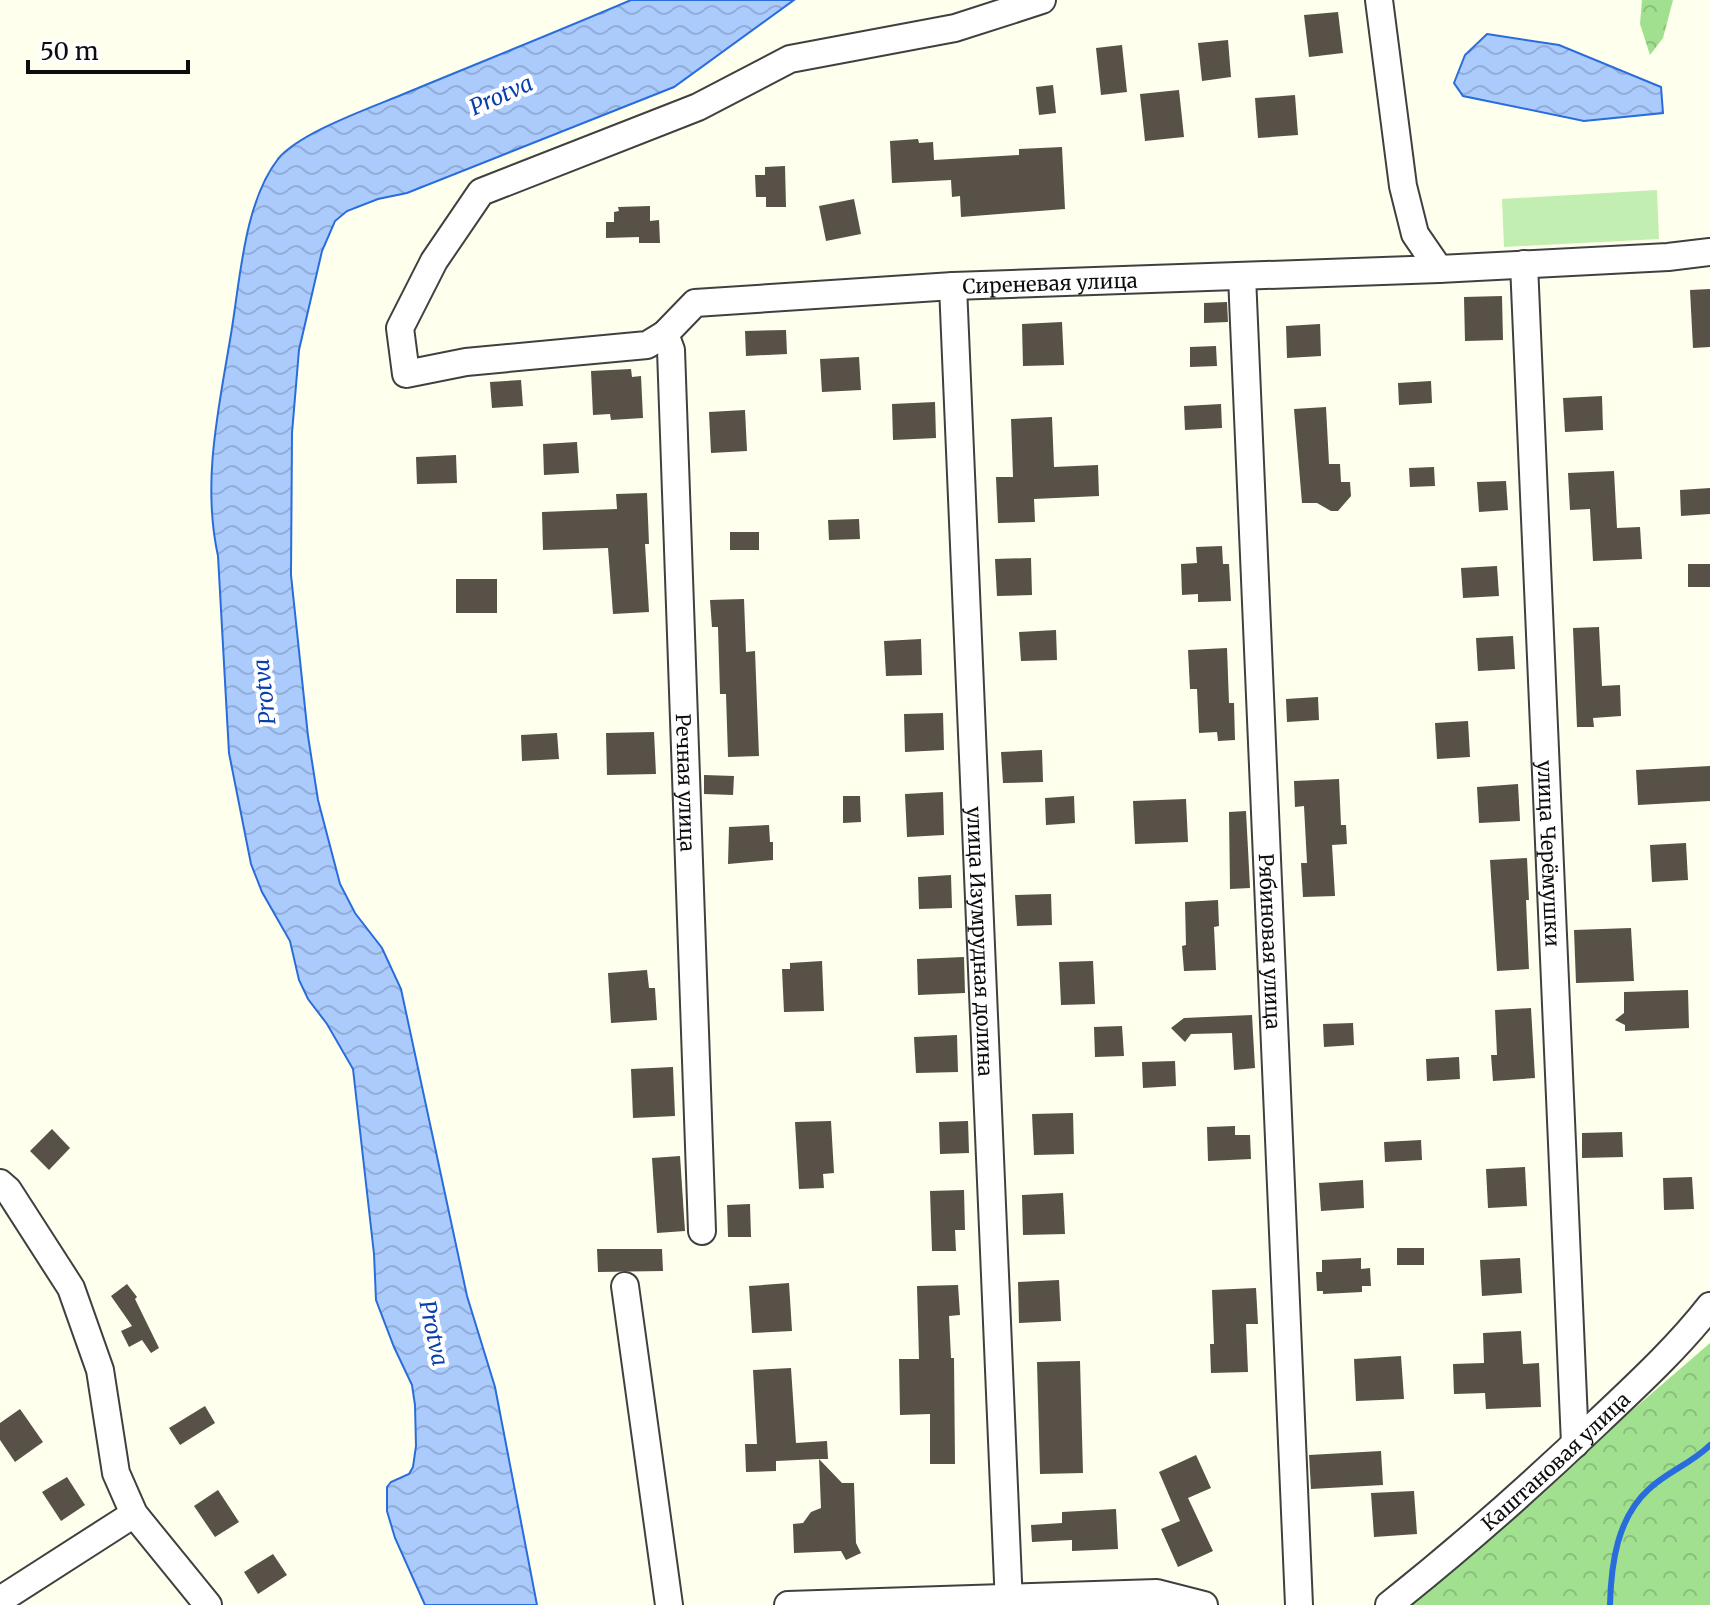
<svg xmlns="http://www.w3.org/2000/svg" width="1710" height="1605" font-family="Merriweather,serif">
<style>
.grass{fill:#c3eeb1}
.forest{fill:url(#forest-crowns)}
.water{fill:url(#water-waves);stroke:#296cdc;stroke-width:2}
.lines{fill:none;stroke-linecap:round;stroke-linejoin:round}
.stream{stroke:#296cdc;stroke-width:6}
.building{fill:#575148}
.minor-casing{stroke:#404040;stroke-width:30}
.minor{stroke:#fff;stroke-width:26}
.labels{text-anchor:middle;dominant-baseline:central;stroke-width:8;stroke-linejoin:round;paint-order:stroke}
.street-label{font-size:20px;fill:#0d0d0d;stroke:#fff}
.water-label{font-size:22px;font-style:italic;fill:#093fac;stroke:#fff}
</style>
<defs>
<pattern id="forest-crowns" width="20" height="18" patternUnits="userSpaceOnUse" patternTransform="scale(2)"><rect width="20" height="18" fill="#a1e08f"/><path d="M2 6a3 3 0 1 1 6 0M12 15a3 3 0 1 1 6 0" fill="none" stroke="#89bf7a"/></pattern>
<pattern id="water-waves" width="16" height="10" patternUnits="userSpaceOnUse" patternTransform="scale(2)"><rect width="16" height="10" fill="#abcbfd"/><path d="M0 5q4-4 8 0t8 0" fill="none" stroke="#92add8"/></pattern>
</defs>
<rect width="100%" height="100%" fill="#feffec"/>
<polygon class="grass" points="1657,190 1659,239 1504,247 1502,199"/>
<g class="forest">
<polygon points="1642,0 1673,0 1663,38 1650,55 1640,24"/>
<polygon points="1710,1343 1710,1605 1407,1605"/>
</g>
<g class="water">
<path d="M631,0h163l-120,87 -267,106 -29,6 -31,12 -12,10 -13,30 -23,99 -7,83 -1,142 17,161 10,64 22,84 15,29 27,35 19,41 66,307 28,91 42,218h-112l-30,-67 -8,-27v-24l4,-5 18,-8 4,-7 3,-21 -1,-41 -3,-20 -18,-38 -18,-47 -2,-46 -21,-185 -26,-45 -19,-25 -9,-19 -9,-39 -28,-49 -11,-28 -22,-111 -11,-197c-16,-73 0,-144 12,-216 10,-56 13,-136 48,-181 22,-27 95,-52 128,-66 75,-31 150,-61 225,-93z"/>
<polygon points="1487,34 1559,45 1661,87 1663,113 1584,121 1463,96 1454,83 1465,55"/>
</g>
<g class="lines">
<path class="stream" d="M1610,1605c1,-41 7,-87 39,-116 18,-17 43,-26 61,-44"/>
</g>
<g class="building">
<polygon points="1338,12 1343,53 1309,57 1304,15"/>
<polygon points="1228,40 1231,77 1202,81 1198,43"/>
<polygon points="1122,45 1127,92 1101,95 1096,48"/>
<polygon points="1053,85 1056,113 1039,115 1036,87"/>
<polygon points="1179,90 1184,137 1145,141 1140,94"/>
<polygon points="1295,95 1298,135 1258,138 1255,98"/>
<polygon points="918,139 919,143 933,142 934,160 1019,155 1019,149 1062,147 1065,209 961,217 960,196 952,197 951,180 892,183 890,141"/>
<polygon points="785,166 786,207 766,207 766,197 756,197 755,175 765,175 765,167"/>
<polygon points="854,199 861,234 826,241 819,206"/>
<polygon points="650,206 650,221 659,220 660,243 639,243 639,237 606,238 606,222 614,222 614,212 619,211 618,207"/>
<polygon points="1710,289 1710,347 1693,348 1690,290"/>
<polygon points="1502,296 1503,340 1465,341 1464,297"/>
<polygon points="1227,302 1228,322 1204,323 1204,303"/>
<polygon points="1062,322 1064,365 1023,366 1022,324"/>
<polygon points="1320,324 1321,356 1287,358 1286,326"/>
<polygon points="786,330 787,354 746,356 745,331"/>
<polygon points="1216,346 1217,366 1190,367 1190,347"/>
<polygon points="859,357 861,390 822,392 820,359"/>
<polygon points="631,369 632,377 641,376 643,418 611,420 610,414 593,415 591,371"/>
<polygon points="521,380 523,406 492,408 490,382"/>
<polygon points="1431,381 1432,403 1399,405 1398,383"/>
<polygon points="1602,396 1603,430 1565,432 1563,398"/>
<polygon points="935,402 936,438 893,440 892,404"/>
<polygon points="1221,404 1222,428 1185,430 1184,406"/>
<polygon points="1326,407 1329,464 1340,464 1341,482 1350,482 1351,496 1338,511 1331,511 1317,503 1302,503 1294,409"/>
<polygon points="745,410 747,451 711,453 709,412"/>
<polygon points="1052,417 1054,467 1098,465 1099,496 1034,499 1035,522 998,523 996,477 1013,477 1011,419"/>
<polygon points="577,442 579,473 544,475 543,444"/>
<polygon points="456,455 457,483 417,484 416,457"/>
<polygon points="1434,467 1435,486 1410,487 1409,468"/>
<polygon points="1614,471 1617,528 1640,527 1642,559 1593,561 1590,509 1570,510 1568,473"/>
<polygon points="1506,481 1508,510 1479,512 1477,482"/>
<polygon points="1710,488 1710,514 1681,516 1680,490"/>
<polygon points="647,493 649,544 645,544 649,612 613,614 608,548 543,550 542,512 617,509 616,494"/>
<polygon points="859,519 860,539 829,540 828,520"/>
<rect x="730" y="532" width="29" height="18"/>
<polygon points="1222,546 1223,564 1229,564 1231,601 1198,602 1198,594 1182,595 1181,564 1197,563 1196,547"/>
<polygon points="1031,558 1032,595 997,596 995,559"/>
<rect x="1688" y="564" width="22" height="23"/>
<polygon points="1497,566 1499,596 1463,598 1461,568"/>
<rect x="456" y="579" width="41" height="34"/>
<polygon points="744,599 746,652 755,651 759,756 728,757 726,694 720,694 718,627 712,627 710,600"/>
<polygon points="1599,627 1602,686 1620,685 1621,716 1593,718 1594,727 1577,727 1573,628"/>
<polygon points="1056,630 1057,660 1021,661 1019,632"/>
<polygon points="1513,636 1515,669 1478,671 1476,638"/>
<polygon points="921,639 922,675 886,676 884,641"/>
<polygon points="1227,648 1229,703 1234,703 1235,740 1218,741 1217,732 1199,733 1197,689 1190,689 1188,650"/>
<polygon points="1318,697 1319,720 1287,722 1286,699"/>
<polygon points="943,713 944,750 905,752 904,714"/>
<polygon points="1468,721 1470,757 1437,759 1435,723"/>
<polygon points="654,732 656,774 607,775 606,733"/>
<polygon points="557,733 559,759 522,761 521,735"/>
<polygon points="1042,750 1043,782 1003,783 1001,752"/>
<polygon points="1710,766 1710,801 1638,805 1636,770"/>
<polygon points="704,775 734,776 733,795 704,794"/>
<polygon points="1339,779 1341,825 1346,825 1347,844 1332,845 1335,896 1303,897 1301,863 1307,863 1304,806 1295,807 1294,781"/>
<polygon points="1518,784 1520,821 1479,823 1477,787"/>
<polygon points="943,792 944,835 907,837 905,794"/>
<polygon points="843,796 860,796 861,822 843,823"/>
<polygon points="1074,796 1075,823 1046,825 1045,798"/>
<polygon points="1186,799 1188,842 1135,844 1133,801"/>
<polygon points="1246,811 1250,888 1230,889 1229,812"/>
<polygon points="769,825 770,842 773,842 773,860 728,864 729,827"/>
<polygon points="1686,843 1688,880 1652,882 1650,845"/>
<polygon points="1527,858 1529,900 1526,900 1529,969 1497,971 1490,860"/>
<polygon points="951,875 952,908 919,909 918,877"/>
<polygon points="1051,894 1052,925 1017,926 1015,895"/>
<polygon points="1218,900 1219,926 1214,927 1216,970 1184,971 1182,946 1186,945 1185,902"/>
<polygon points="1631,928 1634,981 1576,983 1574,930"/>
<polygon points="964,957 965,993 918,995 917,959"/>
<polygon points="822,961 824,1011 784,1012 782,969 790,969 790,963"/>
<polygon points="1093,961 1095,1004 1061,1005 1059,962"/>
<polygon points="647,970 649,988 655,988 657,1020 611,1023 608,973"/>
<polygon points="1688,990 1689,1028 1625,1031 1625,1025 1615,1020 1624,1013 1624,992"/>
<polygon points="1531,1008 1535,1078 1493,1081 1491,1055 1497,1055 1495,1010"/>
<polygon points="1252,1015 1255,1068 1234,1070 1232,1033 1191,1034 1185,1042 1171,1028 1184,1018"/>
<polygon points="1353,1023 1354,1045 1324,1047 1323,1024"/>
<polygon points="1122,1026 1124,1056 1095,1057 1094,1027"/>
<polygon points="957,1035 958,1072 916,1073 914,1037"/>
<polygon points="1459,1057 1460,1079 1427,1081 1426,1059"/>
<polygon points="1175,1061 1176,1086 1143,1088 1142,1062"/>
<polygon points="673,1067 675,1116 633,1118 631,1069"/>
<polygon points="1073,1113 1074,1154 1034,1155 1032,1114"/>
<polygon points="831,1121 834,1173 823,1174 824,1188 799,1189 795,1122"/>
<polygon points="968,1121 969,1153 940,1154 939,1122"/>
<polygon points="1235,1126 1235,1135 1250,1135 1251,1159 1208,1161 1207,1127"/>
<polygon points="52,1129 70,1148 49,1170 30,1151"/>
<polygon points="1622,1132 1623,1157 1582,1158 1582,1133"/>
<polygon points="1421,1140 1422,1160 1385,1162 1384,1142"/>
<polygon points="680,1156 685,1231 657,1233 652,1158"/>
<polygon points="1525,1167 1527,1206 1488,1208 1486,1169"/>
<polygon points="1692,1177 1694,1209 1664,1210 1663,1178"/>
<polygon points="1363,1180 1364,1208 1321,1211 1319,1183"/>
<polygon points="964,1190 965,1230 955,1230 956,1251 932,1251 930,1191"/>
<polygon points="1063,1193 1065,1234 1023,1235 1022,1195"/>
<polygon points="750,1204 751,1237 728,1237 727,1205"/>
<rect x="1397" y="1248" width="27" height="17"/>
<polygon points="597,1249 662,1249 663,1271 598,1272"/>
<polygon points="1361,1258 1361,1269 1370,1268 1371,1286 1362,1286 1362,1292 1323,1294 1323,1291 1317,1291 1316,1272 1322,1272 1322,1260"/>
<polygon points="1520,1258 1522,1293 1482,1296 1480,1260"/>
<polygon points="1059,1280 1061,1321 1019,1323 1018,1282"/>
<polygon points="789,1283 792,1331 752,1333 749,1286"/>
<polygon points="127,1284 137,1297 135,1299 159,1348 151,1353 142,1340 129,1347 121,1331 132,1326 111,1296"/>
<polygon points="958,1285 960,1315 949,1316 951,1358 954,1358 955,1464 930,1464 930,1414 900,1415 899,1359 919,1359 917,1286"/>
<polygon points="1256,1288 1258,1324 1246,1324 1248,1372 1211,1373 1210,1344 1214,1344 1212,1290"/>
<polygon points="1521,1331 1523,1364 1539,1363 1541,1407 1486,1409 1485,1393 1454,1394 1453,1364 1484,1363 1483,1333"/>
<polygon points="1401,1356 1404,1399 1356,1401 1354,1359"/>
<polygon points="1080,1361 1083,1473 1040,1474 1037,1362"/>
<polygon points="791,1368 796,1443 827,1441 828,1459 819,1459 842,1483 854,1483 856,1543 861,1553 846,1560 841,1551 794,1553 793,1524 803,1523 811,1512 821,1508 819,1459 776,1461 776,1471 746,1472 745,1444 757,1444 753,1370"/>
<polygon points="205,1406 215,1423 180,1445 169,1428"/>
<polygon points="20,1409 43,1442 15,1462 0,1440 0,1423"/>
<polygon points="1381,1451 1383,1485 1311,1489 1309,1455"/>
<polygon points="1196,1455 1211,1488 1188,1498 1213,1551 1178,1567 1161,1529 1180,1521 1159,1472"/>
<polygon points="67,1477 85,1505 61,1521 42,1492"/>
<polygon points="218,1490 239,1522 215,1537 194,1506"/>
<polygon points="1414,1491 1417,1534 1374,1537 1371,1493"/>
<polygon points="1116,1509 1118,1549 1072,1551 1072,1540 1032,1542 1031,1525 1062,1523 1062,1512"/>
<polygon points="273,1554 287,1575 258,1594 244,1572"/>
</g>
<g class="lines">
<defs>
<g id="minor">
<path id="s1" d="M1042,0l-87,28 -165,31 -92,48 -217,85 -47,69 -34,67 6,46 60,-12 181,-17 18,-11 30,-31 258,-17 486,-17 229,-12 42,-5"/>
<polyline points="1379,0 1403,186 1415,234 1439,269"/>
<path id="s2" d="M1524,264l51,1180"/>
<path id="s3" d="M1242,276l57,1329"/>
<path id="s4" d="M953,286l56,1319"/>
<path id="s5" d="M665,334l6,16 31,881"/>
<polyline points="0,1183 8,1190 71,1288 100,1370 116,1473 134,1514 208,1605"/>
<polyline points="625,1286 669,1605"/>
<polyline points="0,1600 134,1514"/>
<polyline points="788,1605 1157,1593 1204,1605"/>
<path id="s6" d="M1389,1605c73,-58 143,-120 211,-185 39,-37 77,-72 110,-114"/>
</g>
</defs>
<use href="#minor" class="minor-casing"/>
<use href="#minor" class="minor"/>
</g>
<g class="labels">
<g class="street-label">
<text stroke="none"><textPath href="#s1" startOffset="1464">Сиреневая улица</textPath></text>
<text stroke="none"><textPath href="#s5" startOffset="450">Речная улица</textPath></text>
<text stroke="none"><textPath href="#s2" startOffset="590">улица Черёмушки</textPath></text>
<text stroke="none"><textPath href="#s3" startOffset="666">Рябиновая улица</textPath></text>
<text stroke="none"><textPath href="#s4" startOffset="656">улица Изумрудная долина</textPath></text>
<text stroke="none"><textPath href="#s6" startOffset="220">Каштановая улица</textPath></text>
</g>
<g class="water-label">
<text transform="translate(501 95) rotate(-24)">Protva</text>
<text transform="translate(264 692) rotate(-96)">Protva</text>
<text transform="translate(434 1333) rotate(78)">Protva</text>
</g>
</g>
<path d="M28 60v12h160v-12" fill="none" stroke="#0d0d0d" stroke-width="4"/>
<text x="40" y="60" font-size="24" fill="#0d0d0d" stroke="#ffffff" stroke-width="6" paint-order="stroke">50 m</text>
</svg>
